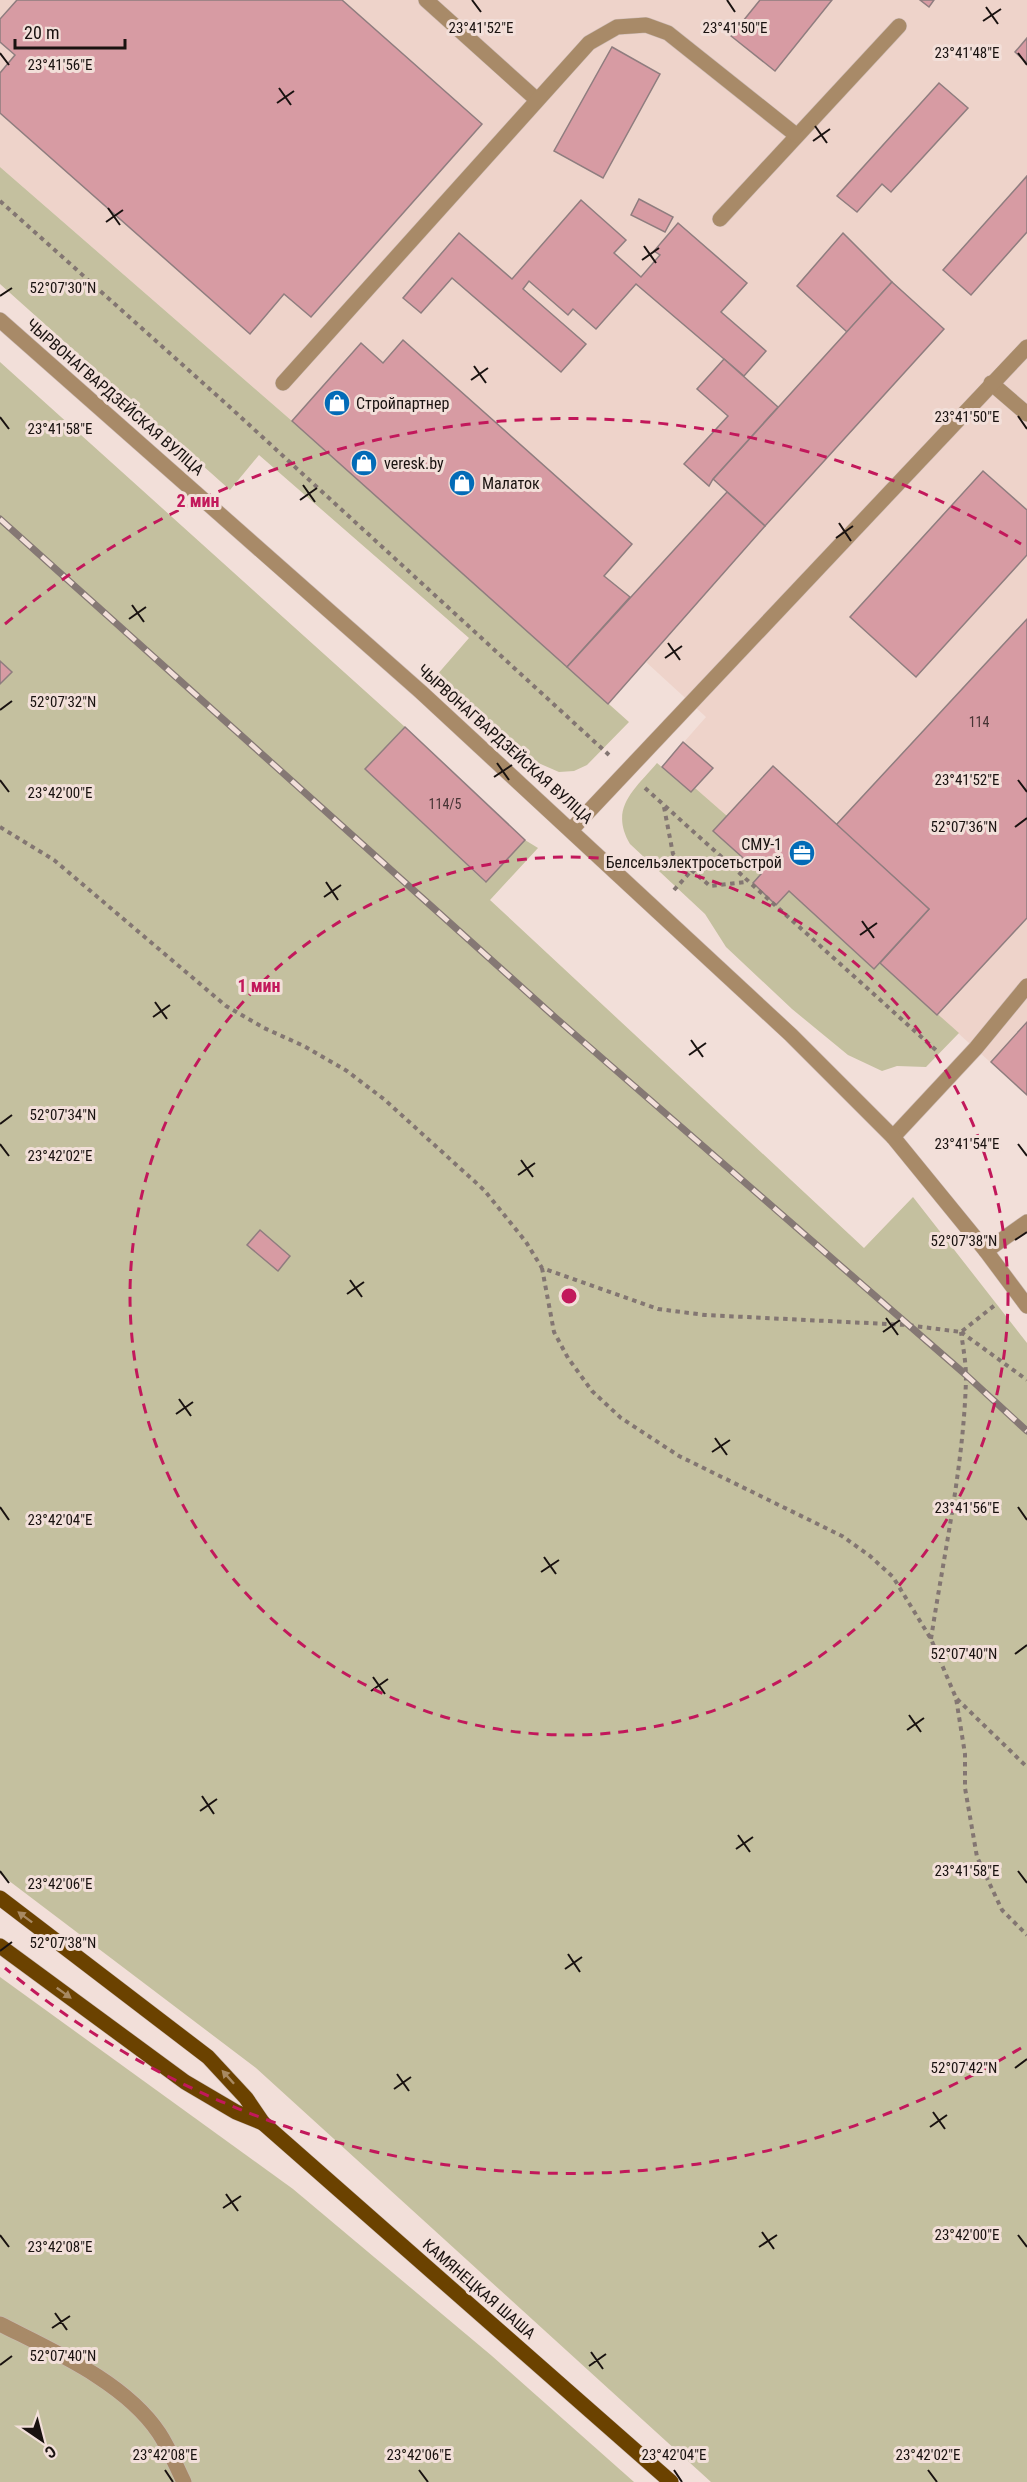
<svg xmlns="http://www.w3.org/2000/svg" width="1027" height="2482" font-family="'Roboto Condensed',sans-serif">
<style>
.built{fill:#eed3ca}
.green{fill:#c4c09f}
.building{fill:#d79ba3;stroke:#8f7d7f;stroke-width:1.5}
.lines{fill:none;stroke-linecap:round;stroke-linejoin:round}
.service-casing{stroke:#cbbab5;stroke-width:16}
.minor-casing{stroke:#cbbab5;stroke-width:16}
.primary-casing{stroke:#cbbab5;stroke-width:16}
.path{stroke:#837672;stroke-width:4;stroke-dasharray:4.5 4.5;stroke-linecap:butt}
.service{stroke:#a88a68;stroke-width:15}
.minor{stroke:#a88a68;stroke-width:15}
.primary{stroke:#6b4200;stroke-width:15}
.rail-casing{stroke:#857874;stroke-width:7}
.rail{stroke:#f2dfd9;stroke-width:4.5;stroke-dasharray:14;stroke-linecap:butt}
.oneway{fill:#a88962}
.ticks{fill:none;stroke:#191210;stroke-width:2}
.ring{fill:none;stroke:#c2185b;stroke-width:3;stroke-dasharray:10 8}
.labels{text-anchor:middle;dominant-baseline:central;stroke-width:6;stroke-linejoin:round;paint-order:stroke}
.number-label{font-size:14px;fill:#483435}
.street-label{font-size:16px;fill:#191210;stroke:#f2dfd9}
.poi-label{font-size:16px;fill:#191210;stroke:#f2dfd9;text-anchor:start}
.ticks-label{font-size:15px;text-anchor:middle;fill:#191210;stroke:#f2dfd9;stroke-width:6;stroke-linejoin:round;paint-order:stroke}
.centre{fill:#c2185b;stroke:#f2dfd9;stroke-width:3}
.ring-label{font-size:18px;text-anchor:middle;font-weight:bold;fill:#c2185b;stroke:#f2dfd9;stroke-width:6;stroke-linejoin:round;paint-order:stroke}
</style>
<rect width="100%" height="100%" fill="#f2dfd9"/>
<polygon class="built" points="0,0 1027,0 1027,1095 880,963 874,969 789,891 776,904 753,883 761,875 713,831 695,788 691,792 662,767 706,717 646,662 764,526 726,492 567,667 292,421 0,167"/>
<g class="green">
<polygon points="0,167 292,421 629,722 587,765 574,771 559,772 536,762 436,676 469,638 259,455 230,490 0,284"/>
<polygon points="0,362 405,727 365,769 485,882 525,840 538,848 490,900 864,1248 913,1197 1027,1343 1027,2482 711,2482 256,2068 0,1874"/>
<path d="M657,763l34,29 4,-4 32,28 -13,15 47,43 -8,9 23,21 13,-13 85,78 6,-6 79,70 -33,34 -29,-1 -15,5 -34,-16 -56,-46 -66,-62 -21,-33 -75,-70c-21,-36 4,-54 27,-81z"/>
<polygon points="0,1977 293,2189 492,2356 634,2482 0,2482"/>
</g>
<g class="building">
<polygon points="17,0 342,0 482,124 311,317 284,294 250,334 0,113 0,73 15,55 0,42 0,19"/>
<polygon points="760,0 832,0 775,71 731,36"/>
<polygon points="920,0 934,0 929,7"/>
<polygon points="1027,38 1027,63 1015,52"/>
<polygon points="612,47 660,74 603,178 554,151"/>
<polygon points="939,83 968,108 891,192 882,184 857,212 837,196"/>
<polygon points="1027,176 1027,232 971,295 943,270"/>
<polygon points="639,199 673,217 665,232 631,215"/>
<polygon points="581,200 626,240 614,253 641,277 660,255 654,251 678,223 747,283 721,312 766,351 744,376 636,284 596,329 573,309 568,315 529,281 523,289 586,344 561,372 452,278 421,313 403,298 459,233 512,279"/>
<polygon points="843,233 892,282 847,332 797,286"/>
<polygon points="892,282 944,329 765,526 713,479"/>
<polygon points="403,340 632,544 604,576 630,597 567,667 292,421 361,343 383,363"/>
<polygon points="724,359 778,407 713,479 709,486 684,464 728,416 697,389"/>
<polygon points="983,471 1027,510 1027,555 916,677 850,617"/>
<polygon points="727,492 765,526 608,704 567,667"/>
<polygon points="1027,619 1027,918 937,1015 880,963 929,909 836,825"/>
<polygon points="0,661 12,672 0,684"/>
<polygon points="405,727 525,840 486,882 365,769"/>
<polygon points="683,742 713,768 691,792 662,767"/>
<polygon points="773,766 929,909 874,969 789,891 776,905 753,883 761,874 713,831"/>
<polygon points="1027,1022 1027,1095 991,1062"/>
<polygon points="260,1230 290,1256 278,1271 247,1245"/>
</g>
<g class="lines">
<defs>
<g id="service">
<polyline points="426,0 536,99"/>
<polyline points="720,219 899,26"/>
<polyline points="283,383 589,43 617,27 646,25 668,33 796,135"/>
<polyline points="991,383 1027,414"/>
<polyline points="572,829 1027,347"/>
<polyline points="893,1137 976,1048 1027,986"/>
<polyline points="986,1251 1027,1222"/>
<path d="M0,2324c53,27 125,58 159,109 10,15 17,33 25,49"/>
</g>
<polyline id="minor" points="0,320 421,692 791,1035 893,1137 986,1251 1027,1306"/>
<g id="primary">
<polyline points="0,1898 208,2057 246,2098 263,2123 671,2482"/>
<polyline points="0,1946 185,2082 236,2112 263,2123"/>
</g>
</defs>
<use href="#service" class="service-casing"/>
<use href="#minor" class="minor-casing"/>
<use href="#primary" class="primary-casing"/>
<g class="path">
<polyline points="0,201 233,410 609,755"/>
<polyline points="645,788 938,1052"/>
<polyline points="664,807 673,854 710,886 746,882"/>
<polyline points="0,827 54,860 226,1006 264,1028 304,1046 347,1071 385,1100 484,1190 526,1242 542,1268 658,1309 705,1315 907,1325 961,1332 995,1305"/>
<polyline points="674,890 692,870"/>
<polyline points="542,1268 554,1332 568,1358 592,1391 621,1418 679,1456 842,1536 870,1556 893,1577 931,1639 956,1698 965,1754 965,1788 977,1857 1002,1910 1027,1935"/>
<polyline points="961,1332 1027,1380"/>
<path d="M931,1639c13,-86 33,-175 35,-261 0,-16 -3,-31 -5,-46"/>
<polyline points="957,1699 1027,1767"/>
</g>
<use href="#service" class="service"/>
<use href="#minor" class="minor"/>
<use href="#primary" class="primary"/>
<defs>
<polyline id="rail" points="0,519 557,1019 966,1375 1027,1431"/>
</defs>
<use href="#rail" class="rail-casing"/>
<use href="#rail" class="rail"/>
</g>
<defs><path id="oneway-solid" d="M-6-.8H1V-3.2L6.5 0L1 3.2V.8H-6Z" transform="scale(1.5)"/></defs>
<g class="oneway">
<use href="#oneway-solid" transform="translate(25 1917) rotate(-143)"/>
<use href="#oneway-solid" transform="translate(64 1993) rotate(36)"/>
<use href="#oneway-solid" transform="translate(228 2077) rotate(-132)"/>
</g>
<path class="ticks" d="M472,0l9,12M727,0l8,12M986,7l12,17M983,21l18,-12M0,53l9,12M1018,53l9,12M279,88l12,17M277,103l17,-12M815,126l12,17M813,141l17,-12M108,208l12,17M106,222l17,-12M644,246l12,17M642,260l17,-12M0,296l12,-8M474,366l12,17M471,380l17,-12M1018,416l9,13M0,417l9,12M303,485l12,17M300,500l17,-12M839,523l12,18M836,538l17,-12M132,605l12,17M129,619l17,-12M668,643l12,17M665,658l17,-12M0,710l12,-9M497,763l12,17M494,777l18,-12M0,780l9,12M1018,780l9,12M1015,827l12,-9M326,882l12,18M324,897l17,-12M862,921l12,17M860,935l17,-12M155,1002l12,17M153,1017l17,-12M691,1040l12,17M689,1055l17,-12M0,1124l12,-9M0,1144l9,12M1018,1144l9,12M521,1160l12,17M518,1175l17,-12M1015,1240l12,-8M350,1280l12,17M347,1294l17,-12M886,1318l12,17M883,1332l17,-12M179,1399l12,17M176,1414l17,-12M715,1438l12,17M712,1452l18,-12M0,1507l9,13M1018,1507l9,13M544,1557l12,17M541,1572l18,-12M1015,1654l12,-9M373,1677l12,17M371,1691l17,-12M909,1715l12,17M907,1730l17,-12M202,1796l12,18M200,1811l17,-12M738,1835l12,17M736,1849l17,-12M0,1871l9,12M1018,1871l9,12M0,1951l12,-9M568,1954l12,18M565,1969l17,-12M1015,2068l12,-9M397,2074l12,17M394,2089l17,-12M933,2112l12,17M930,2127l17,-12M226,2194l12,17M223,2208l18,-12M762,2232l12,17M0,2235l9,12M1018,2235l9,12M759,2247l18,-12M55,2313l12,17M52,2328l18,-12M591,2352l12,17M0,2365l12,-9M589,2366l17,-12M165,2470l8,12M419,2470l9,12M674,2470l8,12M928,2470l9,12"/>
<g class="ring">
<circle cx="569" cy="1296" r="439"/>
<path d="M1021 2048A877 877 0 0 1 5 1968M5 624A877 877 0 0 1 1021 544"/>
</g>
<defs>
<symbol id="shop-disc" viewBox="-11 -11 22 22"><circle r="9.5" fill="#026bb7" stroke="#f2dfd9"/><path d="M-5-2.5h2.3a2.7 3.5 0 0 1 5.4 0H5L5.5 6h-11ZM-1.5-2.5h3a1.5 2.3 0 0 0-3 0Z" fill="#fff"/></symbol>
<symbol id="office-disc" viewBox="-11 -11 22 22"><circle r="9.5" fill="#026bb7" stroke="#f2dfd9"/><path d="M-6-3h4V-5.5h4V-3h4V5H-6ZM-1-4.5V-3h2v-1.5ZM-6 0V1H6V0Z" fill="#fff"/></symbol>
</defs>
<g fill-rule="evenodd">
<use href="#shop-disc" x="322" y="388" width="30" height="30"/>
<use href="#shop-disc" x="349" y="448" width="30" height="30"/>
<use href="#shop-disc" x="447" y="468" width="30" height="30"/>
<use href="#office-disc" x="787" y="838" width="30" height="30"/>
</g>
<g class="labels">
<g class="number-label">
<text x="979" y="722">114</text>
<text x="445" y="804">114/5</text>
</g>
<g class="street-label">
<text transform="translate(115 397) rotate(41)">ЧЫРВОНАГВАРДЗЕЙСКАЯ ВУЛІЦА</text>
<text transform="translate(505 744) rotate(42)">ЧЫРВОНАГВАРДЗЕЙСКАЯ ВУЛІЦА</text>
<text transform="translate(479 2289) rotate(41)">КАМЯНЕЦКАЯ ШАША</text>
</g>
<g class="poi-label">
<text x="356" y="403">Стройпартнер</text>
<text x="384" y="463">veresk.by</text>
<text x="482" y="483">Малаток</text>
<text x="782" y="844" text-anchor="end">СМУ-1<tspan x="782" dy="18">Белсельэлектросетьстрой</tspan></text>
</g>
</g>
<g class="ticks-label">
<text x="735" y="33">23°41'50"E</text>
<text x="481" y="33">23°41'52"E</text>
<text x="967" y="58">23°41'48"E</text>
<text x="60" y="70">23°41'56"E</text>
<text x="63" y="293">52°07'30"N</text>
<text x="967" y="422">23°41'50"E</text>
<text x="60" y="434">23°41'58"E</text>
<text x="63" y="707">52°07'32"N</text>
<text x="967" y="785">23°41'52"E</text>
<text x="60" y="798">23°42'00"E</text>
<text x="964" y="832">52°07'36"N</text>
<text x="63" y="1120">52°07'34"N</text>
<text x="967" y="1149">23°41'54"E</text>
<text x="60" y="1161">23°42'02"E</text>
<text x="964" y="1246">52°07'38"N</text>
<text x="967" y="1513">23°41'56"E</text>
<text x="60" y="1525">23°42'04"E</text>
<text x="964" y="1659">52°07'40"N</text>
<text x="967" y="1876">23°41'58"E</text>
<text x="60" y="1889">23°42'06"E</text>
<text x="63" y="1948">52°07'38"N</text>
<text x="964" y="2073">52°07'42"N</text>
<text x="967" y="2240">23°42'00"E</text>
<text x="60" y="2252">23°42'08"E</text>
<text x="63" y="2361">52°07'40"N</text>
<text x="165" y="2460">23°42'08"E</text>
<text x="419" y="2460">23°42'06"E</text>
<text x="674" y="2460">23°42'04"E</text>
<text x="928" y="2460">23°42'02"E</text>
</g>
<circle cx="569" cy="1296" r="9" class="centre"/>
<g class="ring-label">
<text x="198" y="507">2 мин</text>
<text x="259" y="992">1 мин</text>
</g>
<g transform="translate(42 2440) rotate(145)" stroke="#f2dfd9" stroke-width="4.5" paint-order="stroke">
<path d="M0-4.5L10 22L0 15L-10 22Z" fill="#191210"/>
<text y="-9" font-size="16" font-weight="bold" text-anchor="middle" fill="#191210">С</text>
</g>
<path d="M15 39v9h110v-9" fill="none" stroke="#191210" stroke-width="3"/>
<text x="24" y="39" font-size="18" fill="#191210" stroke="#f2dfd9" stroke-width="4.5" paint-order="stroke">20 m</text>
</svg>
